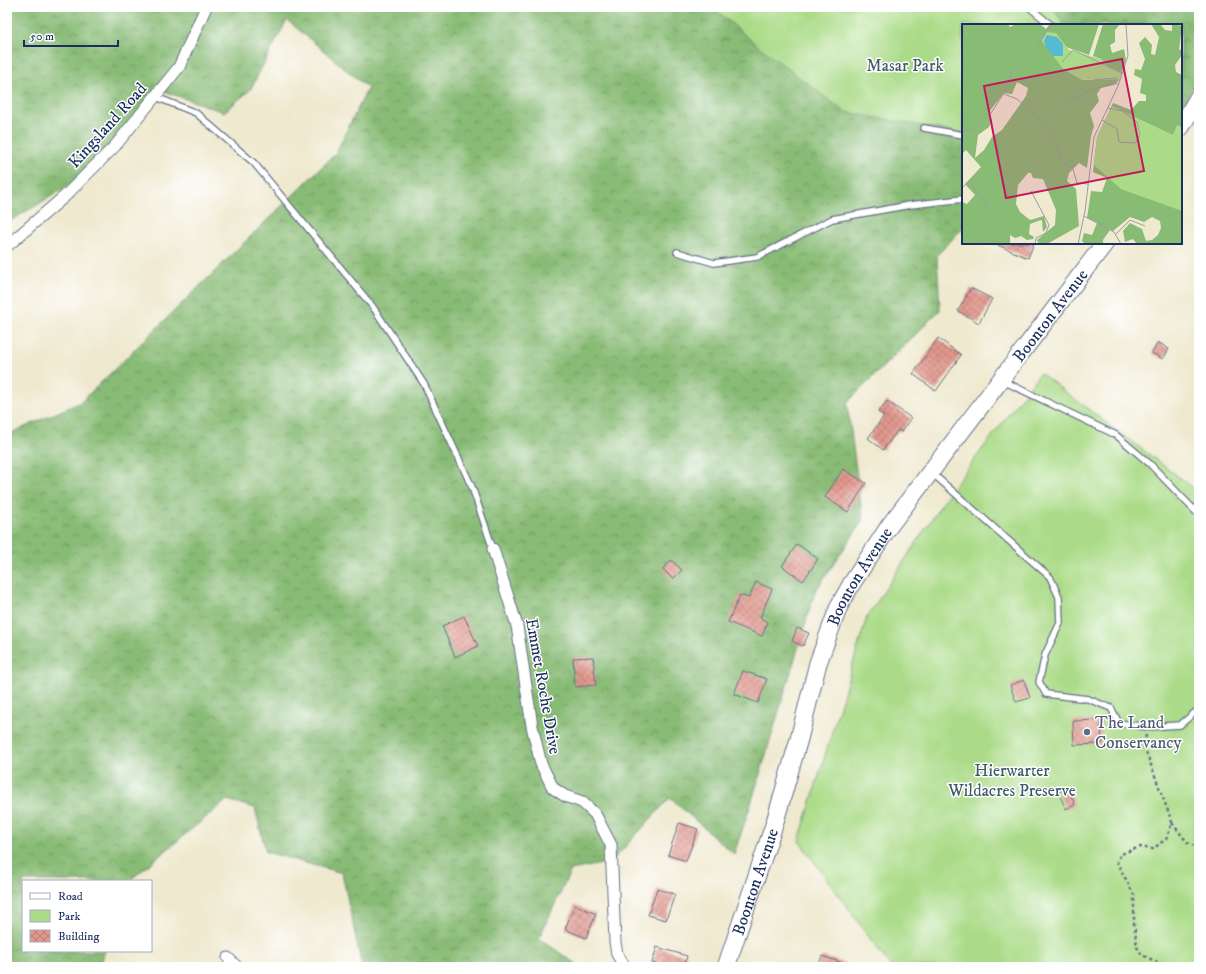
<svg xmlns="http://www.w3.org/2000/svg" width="1206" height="974" font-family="'IM FELL DW Pica',serif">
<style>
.forest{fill:url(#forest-crowns);stroke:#527569}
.park{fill:#abdb88;stroke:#638573}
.building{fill:url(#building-cross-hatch)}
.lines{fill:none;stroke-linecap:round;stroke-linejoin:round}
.service-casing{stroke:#657086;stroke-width:8}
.minor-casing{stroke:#657086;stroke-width:13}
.primary-casing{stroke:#657086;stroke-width:19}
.path{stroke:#657086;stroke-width:2.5;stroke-dasharray:3 3;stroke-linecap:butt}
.service{stroke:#fff;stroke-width:5.5}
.minor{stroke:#fff;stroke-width:11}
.primary{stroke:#fff;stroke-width:17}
.service-dot{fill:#5c6f8a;stroke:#fff;stroke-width:1.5}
.labels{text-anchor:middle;stroke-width:3;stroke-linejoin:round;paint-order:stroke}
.park-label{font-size:17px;fill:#3f5a68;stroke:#fff}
.street-label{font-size:17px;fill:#1b2f5e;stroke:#fff}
.service-label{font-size:17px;fill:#4e5e75;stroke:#fff;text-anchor:start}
.inset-road{fill:none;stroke:#9a9fa2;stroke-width:1}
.view{fill:#c2185b;fill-opacity:0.15;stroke:#c2185b;stroke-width:2}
.inset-edge{fill:none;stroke:#1b2f5e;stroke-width:2}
</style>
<defs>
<pattern id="forest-crowns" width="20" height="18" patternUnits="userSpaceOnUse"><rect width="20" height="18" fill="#88bb74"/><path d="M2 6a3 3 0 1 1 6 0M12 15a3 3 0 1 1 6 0" fill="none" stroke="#6e9862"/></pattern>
<pattern id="building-cross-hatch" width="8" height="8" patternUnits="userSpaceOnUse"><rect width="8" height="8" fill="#e2978d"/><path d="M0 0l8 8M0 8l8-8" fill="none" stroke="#b67c76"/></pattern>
</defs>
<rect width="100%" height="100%" fill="#fff"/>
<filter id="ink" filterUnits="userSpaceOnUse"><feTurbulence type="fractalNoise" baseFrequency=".025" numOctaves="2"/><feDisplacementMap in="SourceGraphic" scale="8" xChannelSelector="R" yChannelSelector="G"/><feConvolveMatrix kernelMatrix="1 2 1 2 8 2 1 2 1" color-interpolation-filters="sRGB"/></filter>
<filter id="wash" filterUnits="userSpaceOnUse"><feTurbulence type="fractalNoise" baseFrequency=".012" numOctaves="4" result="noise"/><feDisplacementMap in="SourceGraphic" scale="16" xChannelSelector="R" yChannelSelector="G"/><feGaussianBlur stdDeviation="0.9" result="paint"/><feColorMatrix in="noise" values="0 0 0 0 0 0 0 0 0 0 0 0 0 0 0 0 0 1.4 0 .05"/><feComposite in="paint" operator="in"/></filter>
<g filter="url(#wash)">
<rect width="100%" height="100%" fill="#efe9cf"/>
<path class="forest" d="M7,7h705l46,39 205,87v95l-26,27 3,55 -93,93 16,117 -48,72 -65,215 -16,47 -64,-56 -59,64 -40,8 -32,68 41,29h-218l-20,-94 -76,-21 -11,-44 -28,-8 -98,81h-106v70h82l-5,16h-93v-532l74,-33 254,-248 33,-66 -81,-68 -37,70 -26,22 -61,-21 -78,85 -78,47z
M1052,7h147v70l-18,31v-83h-117z"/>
<path class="park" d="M712,7h340l12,18h-101v108l-118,-21 -87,-66z
M1040,373l159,119v475h-308l-92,-126 68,-224 82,-124z"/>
<g id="blocks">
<path class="building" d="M993,243h41l-6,15z
M971,288l21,11 -13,24 -21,-12z
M938,338l23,17 -25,36 -23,-17z
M1158,342l11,7 -6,10 -11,-6z
M887,401l24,17 -10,14 -3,-2 -15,20 -15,-12 16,-22 -6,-4z
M843,469l23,14 -18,29 -23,-15z
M797,544l21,15 -15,22 -21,-15z
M671,560l11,10 -9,9 -10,-10z
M756,582l16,7 -12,29 8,4 -6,14 -34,-14 12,-27 9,3z
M464,616l14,30 -23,11 -13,-31z
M797,628l12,5 -6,13 -11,-5z
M593,657l3,28 -21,2 -2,-29z
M743,671l24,8 -9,24 -24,-9z
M1024,680l6,18 -14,4 -6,-17z
M1101,720l1,24 -28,1 -1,-24z
M1068,788l7,17 -9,4 -8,-17z
M679,823l19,6 -12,32 -18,-6z
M657,889l18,5 -9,26 -18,-5z
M575,905l21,9 -10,24 -21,-9z
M657,947l30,9 -3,11h-17l-15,-4z
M822,956l27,9 -1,2h-30z"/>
</g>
</g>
<g filter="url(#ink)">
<use href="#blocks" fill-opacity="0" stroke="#657086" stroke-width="1"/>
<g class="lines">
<g class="service-casing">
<path id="service" d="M1029,7l22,18
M156,97l40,16 58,50 119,144 51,77 48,103 21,62
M924,128l39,7
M677,252l37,11 43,-6 75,-38 78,-14 53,-6
M1003,381l113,54 34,29 49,51
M932,473l118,104 9,20 1,26 -15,32 -6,27 7,12 42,5 23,9 8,15 28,4 33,-2 19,-16"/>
</g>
<g class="minor-casing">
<path id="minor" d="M7,246l58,-50 50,-50 64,-79 27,-60
M493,549l24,77 15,100 9,38 12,24 12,8 17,6 13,12 16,31 4,97 2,12 8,13
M228,958l9,9"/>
</g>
<g class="primary-casing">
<g id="primary">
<path d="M1181,127l18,-31"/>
<path id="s1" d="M726,967l48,-142 25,-86 19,-76 21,-57 13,-23 38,-58 215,-282"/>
</g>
</g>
<path class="path" d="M1146,735l-2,11 28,76 -5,16 -14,11 -13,-2 -19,7 -4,8 17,33v29l3,23 5,8 26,12
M1172,823l15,19 12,6"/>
<use href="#service" class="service"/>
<use href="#minor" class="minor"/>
<use href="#primary" class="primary"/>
</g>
</g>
<circle class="service-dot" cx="1087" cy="732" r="4"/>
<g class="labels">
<g class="park-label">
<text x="905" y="71">Masar Park</text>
<text x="1012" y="776">Hierwarter<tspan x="1012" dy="20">Wildacres Preserve</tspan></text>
</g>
<g class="street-label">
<text transform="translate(107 125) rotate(-48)" y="6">Kingsland Road</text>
<text dy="6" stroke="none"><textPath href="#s1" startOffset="738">Boonton Avenue</textPath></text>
<text dy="6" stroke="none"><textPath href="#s1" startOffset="414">Boonton Avenue</textPath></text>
<text transform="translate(544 686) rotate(80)" y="6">Emmet Roche Drive</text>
<text dy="6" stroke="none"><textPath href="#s1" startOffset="90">Boonton Avenue</textPath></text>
</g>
<g class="service-label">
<text x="1095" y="728">The Land<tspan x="1095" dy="20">Conservancy</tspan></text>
</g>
</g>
<g transform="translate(962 24)">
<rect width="220" height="220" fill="#efe9cf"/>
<path d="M0,0h46l2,3 6,-3h24l6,5 4,-5h49l-10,31 -23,-8 -12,10 18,17 11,6 36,-1 -18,-20 -8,-3 10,-32h17l-5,6v12l-5,3 2,8 12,-4 2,11 -7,20 -5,5 -13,3 -4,6 2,7 -9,12 4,13 -3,10 -4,32 -8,-5 -10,10 -2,8 9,8 3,37 -32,18h-8l-2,-4 18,-15 1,-15 -13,-31 -10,-1 -2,-5h-3l-10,12 -2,19 4,8 10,8 14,-4 3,11 -4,5 -1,-12 -4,1 -8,3 -1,10 5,3 -1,2 -6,1 -6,-4 -6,2 -5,-3v9h-48v-42l5,2 8,-9 -10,-11 16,-17 -15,-17 -4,4zM55,58l11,6 -2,8 -24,34 -10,7 -8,13 -9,8 3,-23 11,-8 3,-7 -4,-7 16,-20 8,1zM189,0h9l5,6 7,1v-7l10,2 -3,24 3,-1v6l-7,10 1,7 6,3v169h-45l-4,-5 -8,3 -2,-11 7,-8 12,6 4,12 6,-1 6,-5 3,-7 -1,-7 -8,-4 -8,5 -14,-5 -17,14 -3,-1 -7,10v4h-18l-3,-3 2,-8 8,2 5,-12 -10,-5 4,-27 11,1 5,-14 -14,-6 4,-35 16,-34 18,7 8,-9h7v-6l-6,-2 2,-14 -8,-4 1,-6 6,1 4,-11 -6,-16 6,-6 7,8 -1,9 4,1 4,-18z" fill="#88bb74" fill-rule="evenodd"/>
<path d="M84,8l10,1 13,17 32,9 6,7 15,6 -3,7 -36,1 -19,-10 -23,-30zM150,82l61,29 4,-10 5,2v84l-61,-22 -27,-24 3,-28z" fill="#abdb88"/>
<path d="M85,11l10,2 6,7v12h-10l-7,-9 -2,-6z" fill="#54bbd1"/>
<path class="inset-road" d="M100,38l11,-12 49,23M131,56l24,-2M42,70l13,5 24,22 16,25 6,16 10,7 4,14 11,1M105,76l9,-1 8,-6 28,-10 6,1M140,96l15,9 2,13 16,1 5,-8 -3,-13 -15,-11 -14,-3M0,108l12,-4 17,-15 13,-20 8,-22 25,-23 14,-24M0,164l6,-6 2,1 18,24M69,167l18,34 -3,8 -10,5 -1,6M122,192l30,16 7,12M154,210l14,-14 15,6M116,220l7,-33 9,-74 24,-51 10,-30 -2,-32"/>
<path class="view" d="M160,35l22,112 -138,27 -22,-112z"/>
<rect width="220" height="220" class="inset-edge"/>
</g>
<rect width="1206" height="974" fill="none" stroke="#fff" stroke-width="24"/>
<rect x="22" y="880" width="130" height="72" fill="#ffffff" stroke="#a4acbf"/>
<rect x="30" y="893" width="20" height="6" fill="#ffffff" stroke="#a4acbf"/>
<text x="58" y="900" font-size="12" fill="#1b2f5e">Road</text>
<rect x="30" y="910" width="20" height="12" fill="#abdb88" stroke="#a4acbf"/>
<text x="58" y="920" font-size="12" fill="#1b2f5e">Park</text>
<rect x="30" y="930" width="20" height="12" fill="url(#building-cross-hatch)" stroke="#a4acbf"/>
<text x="58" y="940" font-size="12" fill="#1b2f5e">Building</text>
<path d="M24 40v6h94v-6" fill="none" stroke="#1b2f5e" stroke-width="2"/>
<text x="30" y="40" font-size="12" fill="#1b2f5e" stroke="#ffffff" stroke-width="3" paint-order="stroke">50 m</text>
</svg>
